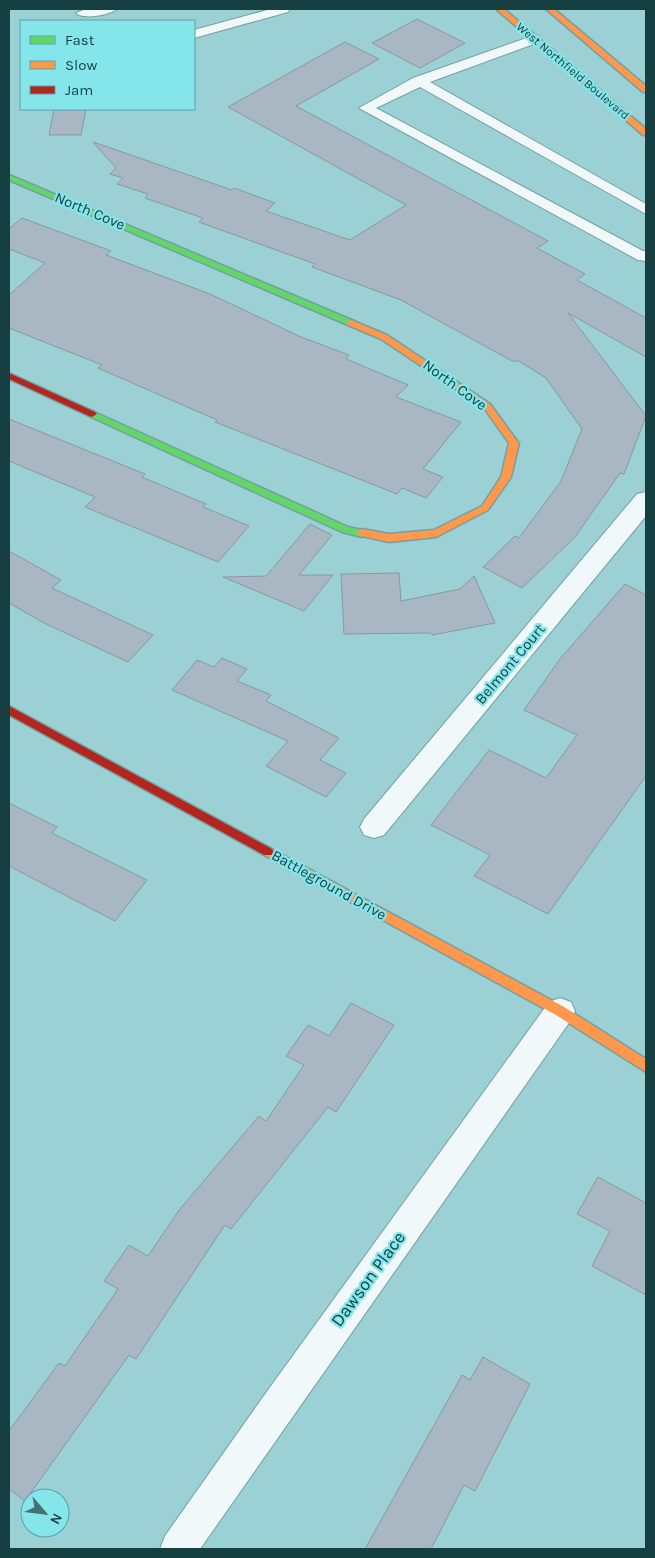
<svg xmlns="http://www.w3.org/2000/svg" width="655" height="1558" font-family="Karla,sans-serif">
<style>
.building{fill:#a8b7c2;stroke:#8898a4}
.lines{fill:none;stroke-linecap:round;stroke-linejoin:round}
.lane-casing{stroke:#74a0a3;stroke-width:2}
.street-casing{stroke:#74a0a3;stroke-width:2}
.fast-casing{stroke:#74a0a3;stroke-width:3}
.slow-casing{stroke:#74a0a3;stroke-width:3}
.jam-casing{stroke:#74a0a3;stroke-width:3}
.lane{fill:#f0f8f9;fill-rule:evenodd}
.street{fill:#f0f8f9;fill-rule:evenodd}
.fast{fill:#63d668;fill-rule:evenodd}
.slow{fill:#ff974d;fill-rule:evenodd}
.jam{fill:#b3261e;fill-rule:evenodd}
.labels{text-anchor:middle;stroke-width:4.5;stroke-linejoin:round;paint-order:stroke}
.far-street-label{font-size:12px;fill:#153f41;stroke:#84e5eb}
.street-label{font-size:15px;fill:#153f41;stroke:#84e5eb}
.near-street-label{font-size:18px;fill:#153f41;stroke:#84e5eb}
</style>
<rect width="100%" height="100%" fill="#9bd0d4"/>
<path class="building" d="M417,19l48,24 -45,25 -48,-25z
M345,42l34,17 -83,47 252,135 -11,7 48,26 -8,6 69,38v39l-78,-44 78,103 -22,58 -4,-1 -45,64 -53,51 -39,-21 32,-31 4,2 42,-57 21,-52 -36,-51 -29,-18 -3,2 -113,-62 -89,-33 3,-3 -116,-42 4,-4 -58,-20 3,-4 -31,-10 6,-6 -13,-4 6,-6 -23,-26 139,48 2,-2 41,15 -9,8 84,29 56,-35 -178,-98z
M54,109h32l-5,26h-32z
M22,218l89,33 -5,4 104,39 91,43 48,18 -3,4 62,26 -12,12 65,25 -38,47 20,8 -17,21 -24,-10 -5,6 -182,-72 2,-2 -119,-52 4,-3 -93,-37v-33l36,-32 -36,-14v-20z
M9,419l136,55 -3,3 64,27 -3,3 46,19 -31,36 -133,-55 10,-10 -86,-36z
M310,524l22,11 -33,40h34l-29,36 -81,-34 43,-1z
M9,551l52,29 -9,8 101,47 -25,27 -84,-39 -35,-20z
M399,573l2,28 59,-12 14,-13 21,47 -63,12 -1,-2 -87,1 -3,-60z
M625,584l21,11v181l-98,138 -74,-38 16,-21 -59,-30 58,-75 57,28 31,-43 -53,-25 36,-51z
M222,658l25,11 -10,12 34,14 -5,6 73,37 -19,22 26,13 -20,24 -60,-31 22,-25 -116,-51 25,-30 17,7z
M9,803l48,24 -5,6 95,47 -32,41 -106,-55z
M351,1003l43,22 -58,87 -8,-5 -97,122 -6,-4 -89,134 -7,-4 -104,146 -16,-12v-58l50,-68 6,3 53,-77 -14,-8 25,-36 19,11 32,-47 79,-93 7,5 38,-56 -18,-9 22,-31 21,11z
M598,1177l48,26v92l-54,-29 18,-35 -33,-17z
M483,1357l47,27 -55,107 -11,-6 -33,64h-66l97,-174 8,5z"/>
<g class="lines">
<g class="lane-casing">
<path id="lane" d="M86,9h31c-7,6 -34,11 -41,4z
M271,9h19l-2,3 -94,26v-8z
M535,35l4,1 2,3 -2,3 -109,40 216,122v10l-226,-127 -44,21 267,143h3v10l-8,-1 -279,-152 54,-30z"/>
</g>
<g class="street-casing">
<path id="street" d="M646,492v24l-262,319 -10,3 -10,-3 -4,-8 4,-8 273,-325z
M560,998l11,4 4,9 -4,9 -371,529h-40l5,-13 98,-139 286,-395z"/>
</g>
<g class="fast-casing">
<path id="fast" d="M9,175l345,146 1,2 -4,3 -3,-1 -339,-145z
M92,411l256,116 18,4 1,2 -5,4 -20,-5 -253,-116 -2,-2z"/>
</g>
<g class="slow-casing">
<path id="slow" d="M496,9h8l142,120v6h-3z
M546,9h8l92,77v6h-3z
M351,320l36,15 103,69 27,37 2,2 -8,34 -23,33 -52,27 -47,5 -31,-7 -1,-2 1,-2 4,-2 27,5 45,-4 48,-24 19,-29 8,-34 -25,-35 -103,-69 -33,-14 -1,-2z
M268,847l296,160 82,52v13l-90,-57 -292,-160 -2,-3 2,-3z"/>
</g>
<g class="jam-casing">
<path id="jam" d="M9,373l86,39 2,2 -5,3 -3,-1 -80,-37z
M9,706l263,143 2,3 -2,3h-8l-255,-140z"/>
</g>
<use href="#lane" class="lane"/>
<use href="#street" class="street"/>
<use href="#fast" class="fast"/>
<use href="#slow" class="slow"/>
<use href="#jam" class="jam"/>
</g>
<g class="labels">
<g class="far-street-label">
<text transform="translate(573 71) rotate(40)" y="4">West Northfield Boulevard</text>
</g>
<g class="street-label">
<text transform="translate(90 211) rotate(23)" y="5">North Cove</text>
<text transform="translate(455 385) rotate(36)" y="5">North Cove</text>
<text transform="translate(510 664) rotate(-50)" y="5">Belmont Court</text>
<text transform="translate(329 885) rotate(29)" y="5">Battleground Drive</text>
</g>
<g class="near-street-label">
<text transform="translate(368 1279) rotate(-54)" y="6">Dawson Place</text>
</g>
</g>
<rect width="655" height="1558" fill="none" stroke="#153f41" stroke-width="20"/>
<rect x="20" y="20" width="175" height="90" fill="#84e5eb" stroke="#58a3a7"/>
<rect x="30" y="36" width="25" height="8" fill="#63d668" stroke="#58a3a7"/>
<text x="65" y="45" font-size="15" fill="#153f41">Fast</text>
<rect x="30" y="61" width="25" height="8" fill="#ff974d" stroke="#58a3a7"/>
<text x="65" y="70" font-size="15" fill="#153f41">Slow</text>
<rect x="30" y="86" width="25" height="8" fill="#b3261e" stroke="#58a3a7"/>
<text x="65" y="95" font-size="15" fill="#153f41">Jam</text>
<g transform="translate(45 1513) rotate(118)"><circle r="24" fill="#84e5eb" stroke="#58a3a7"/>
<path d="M0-4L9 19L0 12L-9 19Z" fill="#447274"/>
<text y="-8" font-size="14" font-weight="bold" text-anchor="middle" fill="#153f41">N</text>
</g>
</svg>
